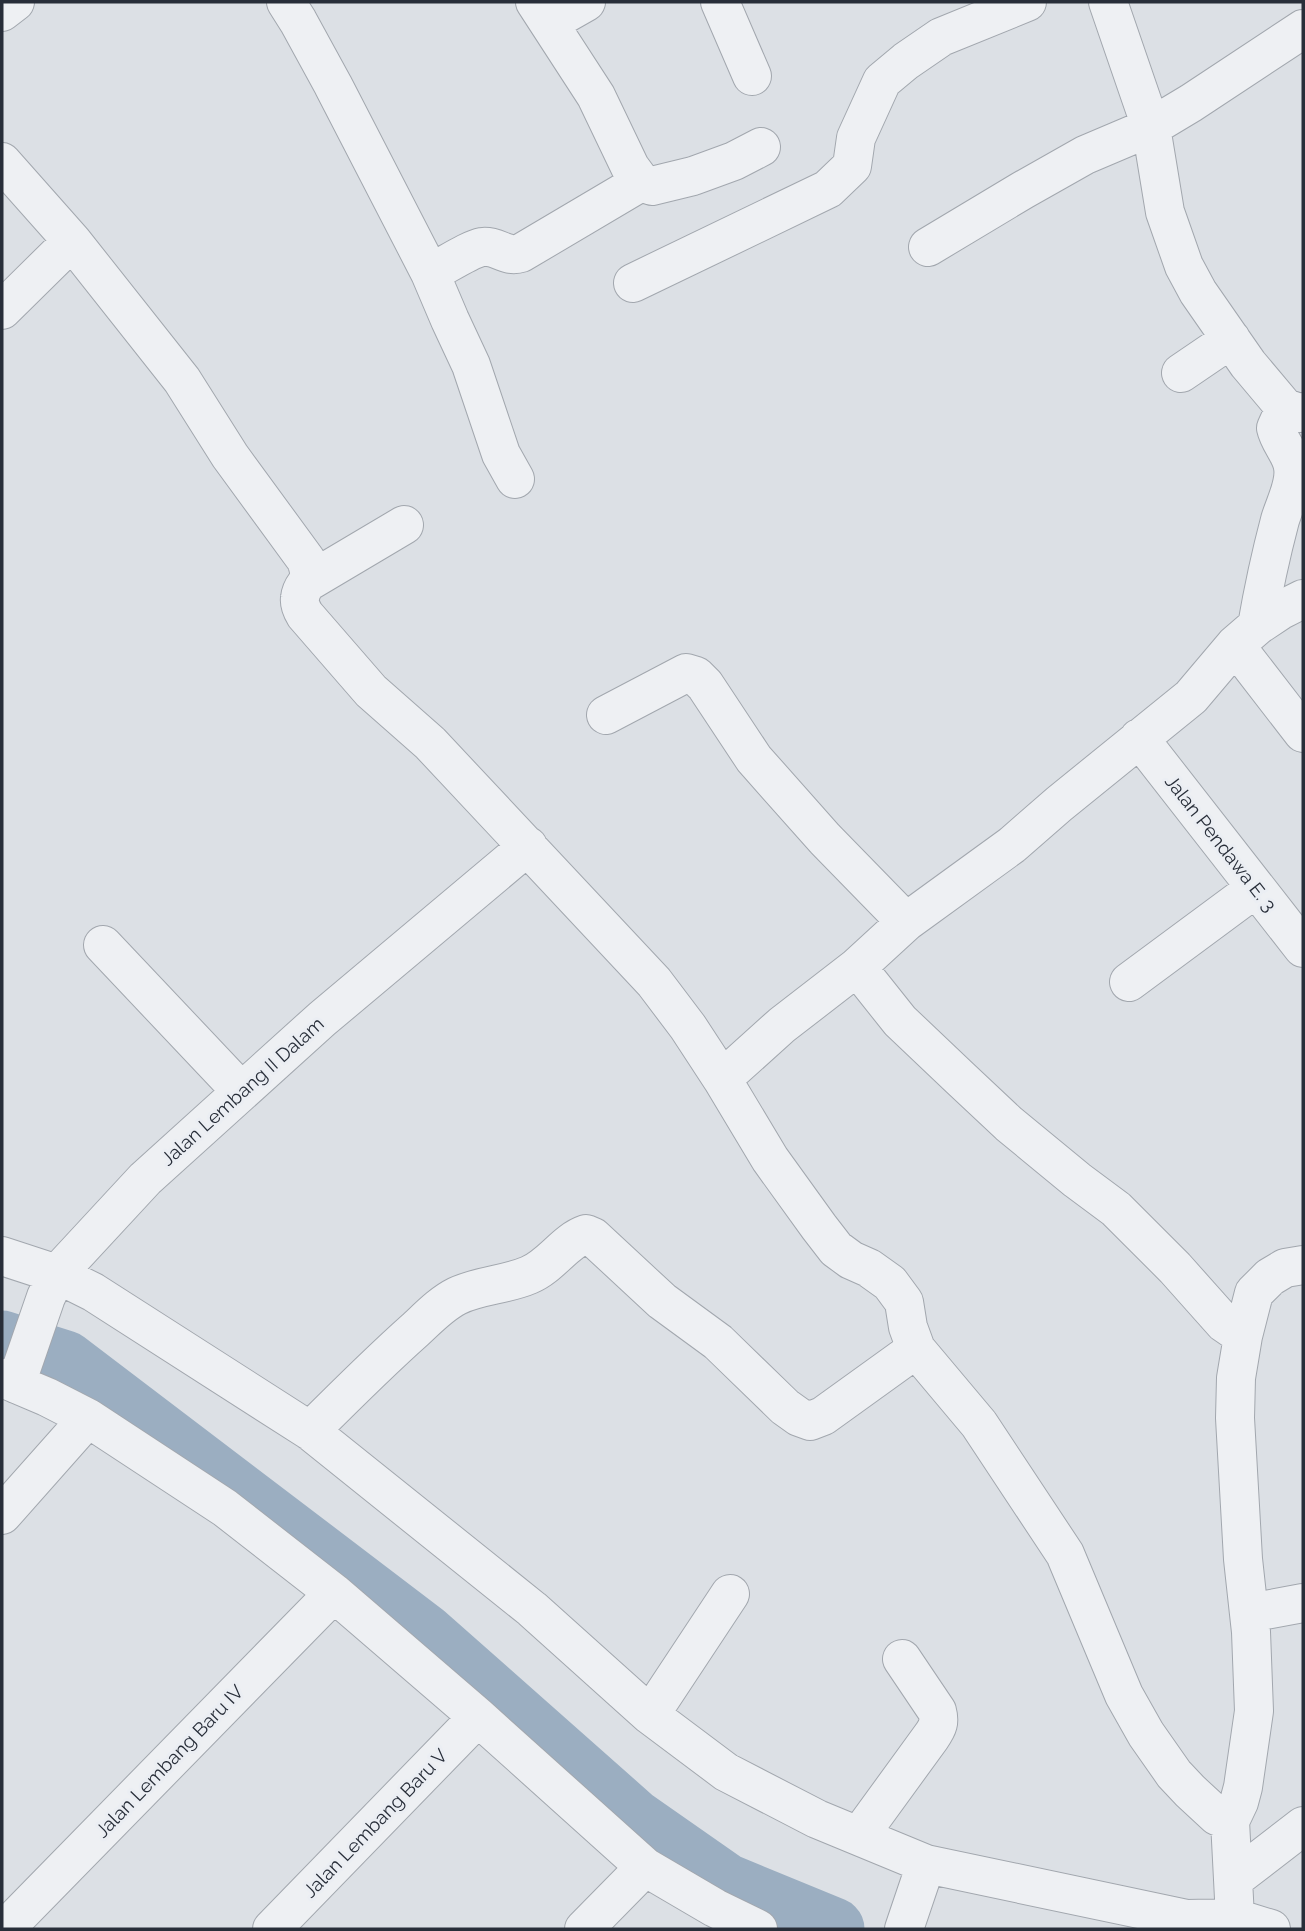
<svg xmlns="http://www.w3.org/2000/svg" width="1305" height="1931" font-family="Raleway,sans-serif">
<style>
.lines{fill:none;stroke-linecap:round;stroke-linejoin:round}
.river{stroke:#9baec1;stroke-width:63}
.minor-casing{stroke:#a2a7ae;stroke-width:40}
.minor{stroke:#eef0f3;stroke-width:38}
.labels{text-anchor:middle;stroke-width:6;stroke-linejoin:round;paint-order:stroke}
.street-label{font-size:19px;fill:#282e39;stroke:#ebeef3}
</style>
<rect width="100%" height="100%" fill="#dce0e5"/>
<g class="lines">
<path class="river" d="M2,1342l63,20 359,273 209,185 93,65 107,44"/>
<g class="minor-casing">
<path id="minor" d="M286,2l12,19 35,64 97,188c13,-6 40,-24 52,-26 16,-2 23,11 39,6l120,-71
M535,2l61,94 34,71 11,15 11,4 41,-10 41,-15 27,-14
M720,2l32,74
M1108,2l43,125 14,85 19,54 14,26 50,72 37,44 15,5 3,-1
M2,12l13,-10
M549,23l37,-21
M2,162l70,79 110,139 48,76 76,104c9,27 -4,20 -6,38 -1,6 2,12 5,17l66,76 59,52 224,239 34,45 34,52 48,80 49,68 17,22 15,11 18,8 21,15 14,19 4,25 8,22 63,75 86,130 59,141 22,39 28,40 16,17 27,25 13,5
M928,247l95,-57 62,-35 66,-28 40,-24 112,-74
M430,273l20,47 21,45 30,89 14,25
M633,283l195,-94 24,-23 4,-28 26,-57 24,-20 35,-24 86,-35
M2,310l70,-69
M1181,373l50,-34
M308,582l96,-57
M1257,626c6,-35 14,-72 23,-106 5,-17 16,-36 13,-53 -2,-14 -14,-25 -17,-39l9,-20
M1235,645l68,88
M606,715l80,-42 10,3 9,9 49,74 71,80 81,83
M1139,738l164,210
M103,945l138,146
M857,967l43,54 60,57 49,46 68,56 39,29 59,59 49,55 19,13
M1129,982l127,-94
M722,1079l60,-54 75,-58 49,-45 106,-77 47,-41 132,-107 44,-52 22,-19 24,-16 22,-11
M2,1256l55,18 36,18 217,139 222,178 118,106 76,57 91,47 109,45 261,55 48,-1 36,11
M2,1378l45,19 41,21 137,90 109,85 144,124 167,150 70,41 43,21
M16,1384l30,-87 11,-23 88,-95 177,-160 206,-173
M310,1431c35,-35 69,-69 105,-101 13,-12 26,-26 42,-34 23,-11 49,-11 72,-21 22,-9 36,-34 57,-41l7,3 69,64 56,41 67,65 14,10 11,4 13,-5 93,-67
M2,1515l86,-97
M1249,1613l54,-10
M650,1715l80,-121
M859,1836l72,-99c7,-10 9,-15 6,-26l-35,-52
M1233,1880l70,-54
M1235,1918l-5,-97 9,-19 4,-15 11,-76 -3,-79 -8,-73 -8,-141 1,-40 7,-42 11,-43 16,-16 15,-9 18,-3
M5,1929l329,-336
M272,1929l206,-212
M584,1929l61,-62
M904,1929l22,-65"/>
</g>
<use href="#minor" class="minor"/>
</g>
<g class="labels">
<g class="street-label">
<text transform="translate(1221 843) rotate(52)" y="7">Jalan Pendawa E. 3</text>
<text transform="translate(242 1091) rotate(-42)" y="7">Jalan Lembang II Dalam</text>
<text transform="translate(169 1761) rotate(-46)" y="7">Jalan Lembang Baru IV</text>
<text transform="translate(375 1823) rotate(-46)" y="7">Jalan Lembang Baru V</text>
</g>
</g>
<rect width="1305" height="1931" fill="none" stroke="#282e39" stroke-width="7"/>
</svg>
